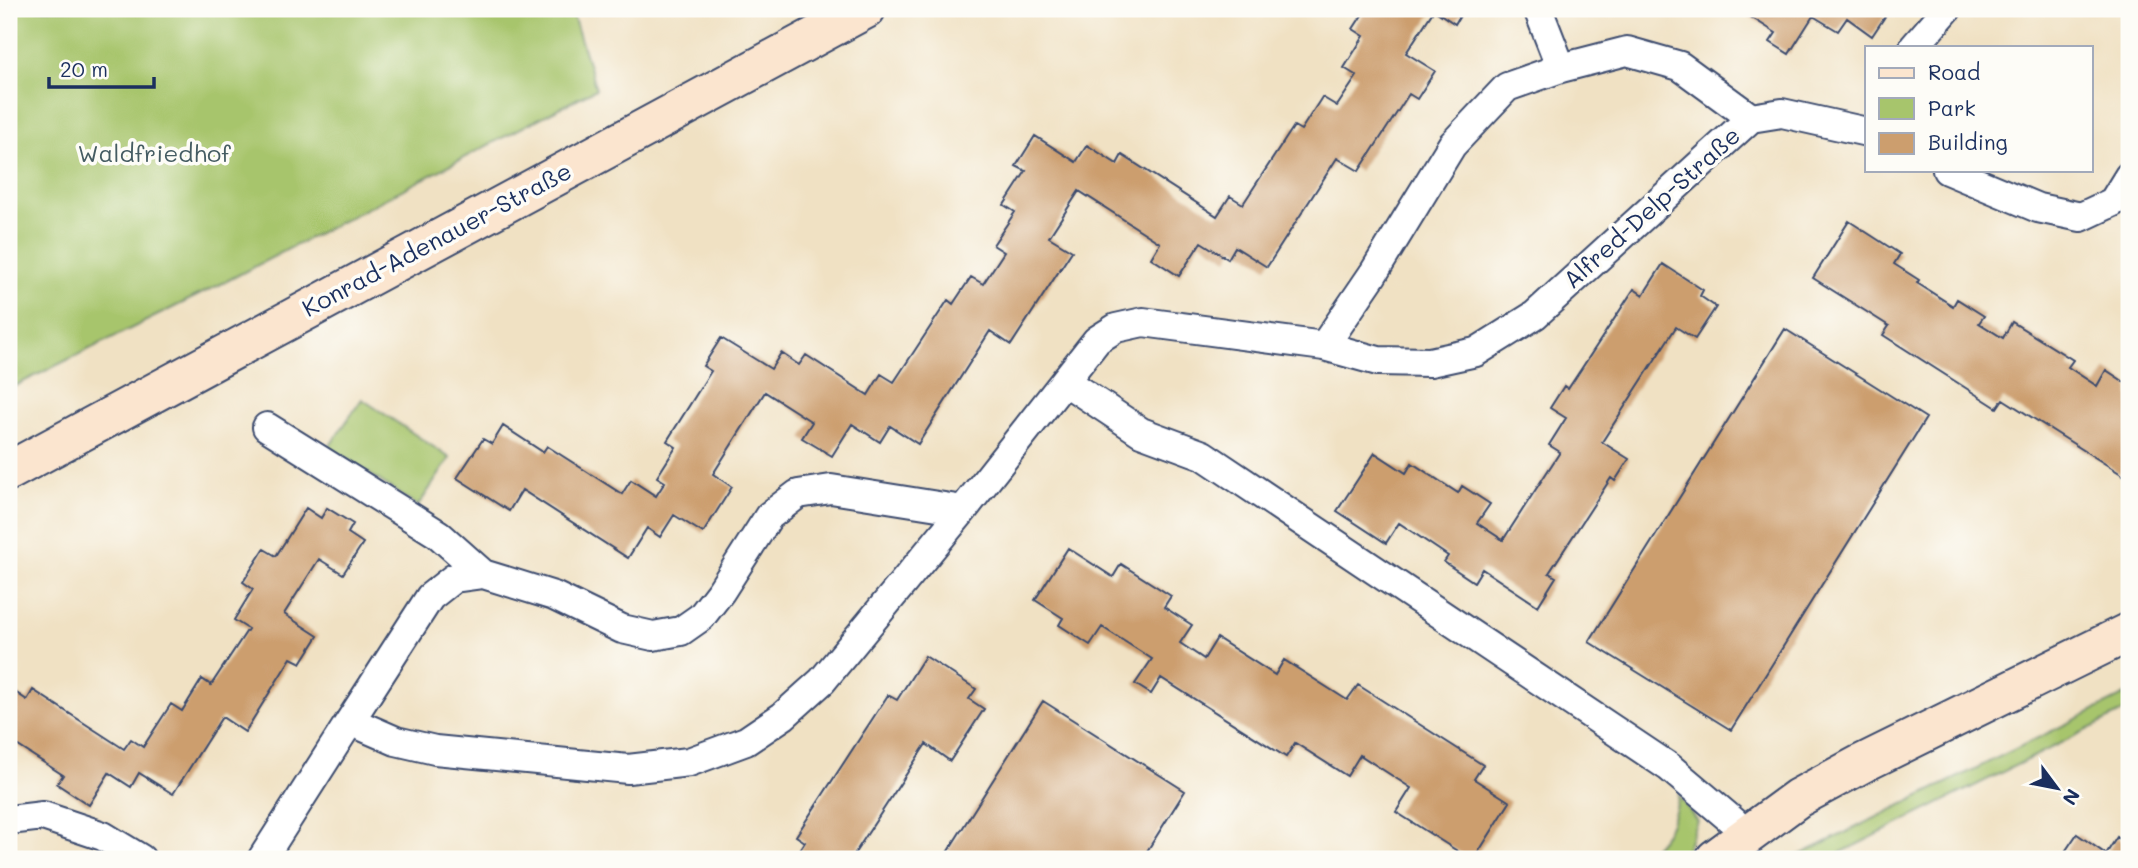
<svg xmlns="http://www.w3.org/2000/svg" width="2138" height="868" font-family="Mali,sans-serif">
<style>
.green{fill:#a7c56c;stroke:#617a65;stroke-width:2}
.building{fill:#cc9e6e}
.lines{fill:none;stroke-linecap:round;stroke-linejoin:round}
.street-casing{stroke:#3b4a6d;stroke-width:32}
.secondary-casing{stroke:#3b4a6d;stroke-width:42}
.street{stroke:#fff;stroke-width:28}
.secondary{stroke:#fbe5cf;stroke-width:38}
.labels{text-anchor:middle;stroke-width:7;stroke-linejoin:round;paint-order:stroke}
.park-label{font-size:24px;fill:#455c62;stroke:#fdfcf7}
.street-label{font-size:24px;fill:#1b2f5e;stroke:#fdfcf7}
</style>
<rect width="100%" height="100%" fill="#fdfcf7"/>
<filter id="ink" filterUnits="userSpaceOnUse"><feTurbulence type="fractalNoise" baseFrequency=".0143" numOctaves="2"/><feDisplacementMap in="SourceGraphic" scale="14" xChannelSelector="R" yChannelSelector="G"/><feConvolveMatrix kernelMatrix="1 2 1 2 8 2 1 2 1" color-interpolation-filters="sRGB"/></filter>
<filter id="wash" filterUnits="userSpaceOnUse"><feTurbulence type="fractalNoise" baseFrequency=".00686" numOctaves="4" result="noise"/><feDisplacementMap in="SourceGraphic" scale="28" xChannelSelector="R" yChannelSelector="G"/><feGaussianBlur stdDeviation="1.57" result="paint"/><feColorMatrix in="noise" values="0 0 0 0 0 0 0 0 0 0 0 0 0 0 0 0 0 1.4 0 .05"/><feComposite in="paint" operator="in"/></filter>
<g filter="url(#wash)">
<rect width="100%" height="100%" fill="#f0e1c3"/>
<path class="green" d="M9,9h562l25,80 -373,194 -214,106z
M362,399l88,59 -32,48 -89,-59z
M2129,693v16l-301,150h-36z
M1679,796l18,25 -11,29 -10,9h-34c24,-23 30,-31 37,-63z"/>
<g id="blocks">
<path class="building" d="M1366,9h98l-9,15 -21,-14 -28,43 29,18 -18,28 -8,-5 -50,77 -22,-13 -70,109 -32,-20 -7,12 -27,-17 -22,34 -28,-18 9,-15 -81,-52 -30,46 23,14 -61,94 -21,-14 -72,113 -28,-18 -10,16 -28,-18 -20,32 -30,-18 10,-16 -47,-30 -52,82 19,13 -29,46 -29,-18 -14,22 -13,-9 -19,30 -106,-68 -13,21 -52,-33 26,-39 9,5 11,-18 40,26 4,-6 75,48 9,-14 25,16 9,-14 -8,-5 19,-30 -9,-6 44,-70 -8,-5 18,-28 50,31 10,-16 18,12 7,-10 62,40 13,-21 13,8 54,-82 5,4 18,-27 12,7 21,-32 -11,-7 22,-33 -11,-7 22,-34 -10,-5 19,-30 41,26 11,-17 30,19 5,-9 95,61 13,-20 13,8 51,-78 7,4 21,-33 15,9 20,-30 -13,-8 20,-32 -11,-7z
M1738,9h152l-18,27 -25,-18 -9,13 -25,-15 -24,38 -19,-12 6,-9z
M1849,221l51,33 -6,10 25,16 -2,3 36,23 4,-7 27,17 -5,7 24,15 9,-16 61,38 -5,7 29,19 9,-16 23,15v94l-126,-80 -6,9 -114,-73 6,-9 -76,-48z
M1663,264l40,26 -3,6 16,11 -21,32 -19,-12 -74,115 27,17 -14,22 -4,-3 -62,95 7,4 -18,29 -56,-37 -8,13 -30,-20 4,-6 -49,-33 -13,20 -49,-32 38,-58 31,20 6,-10 46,30 4,-7 28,18 -13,19 26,17 57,-88 -11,-7 17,-27 -16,-10 14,-22 4,3 66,-100 9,6z
M1785,329l141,89 -195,312 -142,-88z
M306,508l15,10 6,-10 26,16 -5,9 15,10 -20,31 -24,-15 -35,55 34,22 -17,27 -10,-5 -46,74 -23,-15 -49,77 -34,-21 -8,14 -22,-14 -20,32 -32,-21 6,-9 -54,-35v-52l18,12 6,-10 91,59 7,-10 12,8 28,-43 11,7 20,-32 9,6 37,-56 -14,-9 19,-31 -10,-7 21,-33 12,7z
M1068,548l45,29 8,-13 50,32 -7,11 28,18 -12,18 24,16 13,-21 58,37 9,-15 63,40 11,-15 125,80 -9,14 36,23 -36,57h-4l-74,-47 15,-24 -51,-33 -13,21 -52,-33 -9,14 -125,-79 -10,16 -16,-10 17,-25 -50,-32 -12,18 -31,-20 4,-7 -28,-18z
M925,656l51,33 -7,10 15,10 -34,52 -24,-17 -75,115h-57l11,-17 -9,-6 92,-141 9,5z
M1043,701l142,90 -43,68h-199z
M2077,834l29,20 11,-17 12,8v14h-69z"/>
</g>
</g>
<g filter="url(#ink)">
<use href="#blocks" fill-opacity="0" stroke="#3b4a6d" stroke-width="2"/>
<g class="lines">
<g class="street-casing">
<path id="street" d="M1538,9l23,59
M1914,47l33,-38
M1751,118l31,-5 85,19
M1947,170l91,38 43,9 32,-15 16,-26
M1324,346l54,15 52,1 46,-10 59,-37 216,-197
M1066,382l75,50 62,23 466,312 65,55 11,15
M267,427l171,107 45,40
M350,721l80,-124 24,-19 29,-4 71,22 68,33 31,7 28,-5 20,-14 20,-26 48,-75 29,-22 33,-5 132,21 134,-170 19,-12 27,-6 181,24 49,-72 79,-129 55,-58 54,-19 66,-17 53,15 71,52
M9,820l34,-4 60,20 38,23
M262,859l88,-138 46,20 39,9 193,19 61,-7 57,-21 37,-25 39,-35 141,-171"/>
</g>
<g class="secondary-casing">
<path id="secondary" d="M9,471l857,-462
M1715,859l83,-61 65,-35 266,-131"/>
</g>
<use href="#street" class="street"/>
<use href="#secondary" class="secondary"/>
</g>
</g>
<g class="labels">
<g class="park-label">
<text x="154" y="162">Waldfriedhof</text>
</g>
<g class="street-label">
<text transform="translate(1652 208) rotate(-42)" y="8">Alfred-Delp-Straße</text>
<text transform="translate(437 240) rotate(-28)" y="8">Konrad-Adenauer-Straße</text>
</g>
</g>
<rect width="2138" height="868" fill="none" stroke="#fdfcf7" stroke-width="35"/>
<rect x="1865" y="46" width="228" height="126" fill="#fdfcf7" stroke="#a3aaba" stroke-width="2"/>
<rect x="1879" y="68" width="35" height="10" fill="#fbe5cf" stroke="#a3aaba" stroke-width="2"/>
<text x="1928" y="80" font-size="21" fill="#1b2f5e">Road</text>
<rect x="1879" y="98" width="35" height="21" fill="#a7c56c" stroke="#a3aaba" stroke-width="2"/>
<text x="1928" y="116" font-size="21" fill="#1b2f5e">Park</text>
<rect x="1879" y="133" width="35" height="21" fill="#cc9e6e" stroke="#a3aaba" stroke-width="2"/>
<text x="1928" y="150" font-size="21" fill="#1b2f5e">Building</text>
<g transform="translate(2057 788) rotate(122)" stroke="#fdfcf7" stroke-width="5" paint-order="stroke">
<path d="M0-5L12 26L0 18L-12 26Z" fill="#1b2f5e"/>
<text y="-10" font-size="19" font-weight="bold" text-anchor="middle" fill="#1b2f5e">N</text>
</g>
<path d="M49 77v10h105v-10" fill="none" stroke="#1b2f5e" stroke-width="3.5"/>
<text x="60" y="77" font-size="21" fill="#1b2f5e" stroke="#fdfcf7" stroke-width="5" paint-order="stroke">20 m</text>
</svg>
